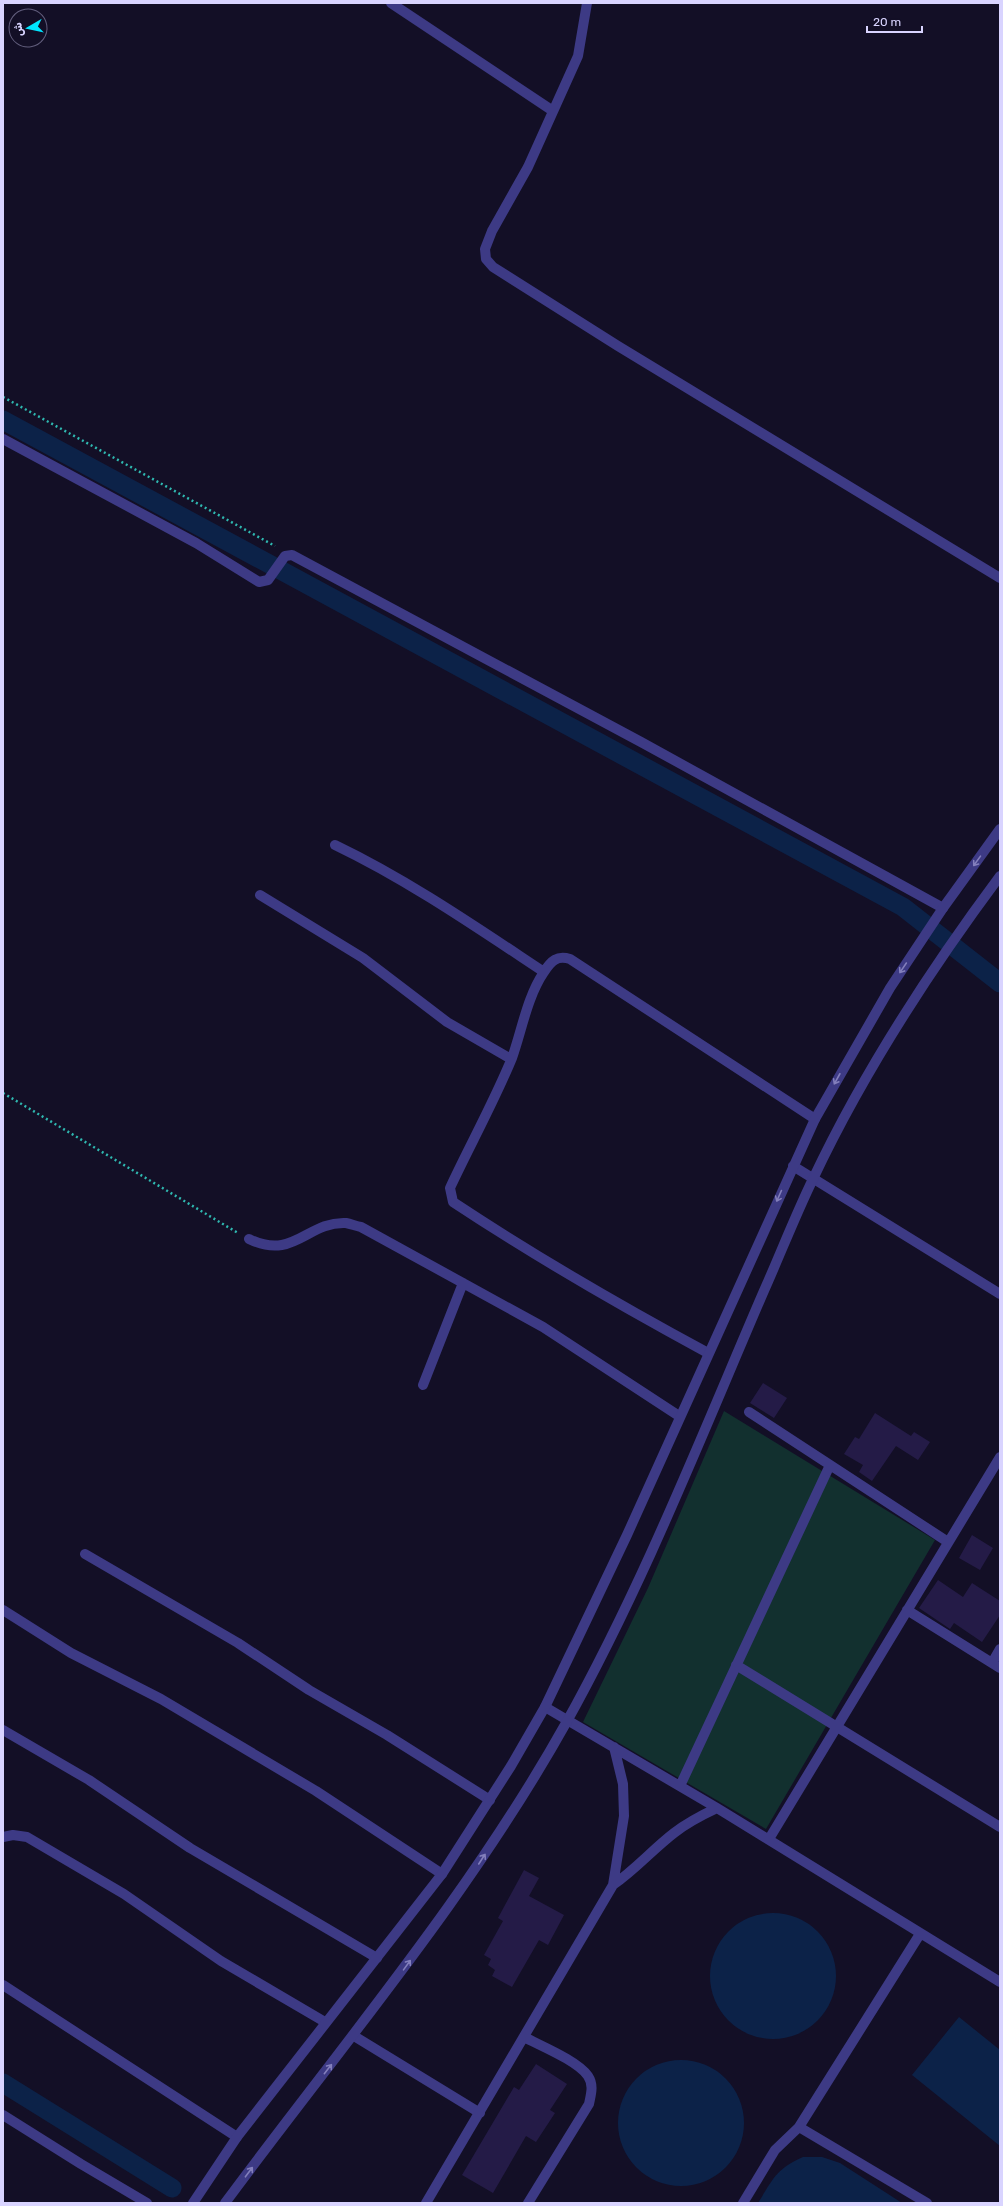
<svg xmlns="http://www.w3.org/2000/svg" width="1003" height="2206" font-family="Rubik,Cairo,sans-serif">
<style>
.green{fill:#12302f}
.water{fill:#0c2248}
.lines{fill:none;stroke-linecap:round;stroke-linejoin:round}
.canal{stroke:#0c2248;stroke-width:19}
.building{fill:#241b47}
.path{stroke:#2fb8b0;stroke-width:2.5;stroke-dasharray:2 3;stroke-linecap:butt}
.service{stroke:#3d3a85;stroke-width:10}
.minor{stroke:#3d3a85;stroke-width:10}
.tertiary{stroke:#3d3a85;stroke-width:10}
.oneway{stroke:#837fbc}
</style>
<rect width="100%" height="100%" fill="#130f26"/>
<path class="green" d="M724,1411l211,129 -169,289 -183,-107 65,-134z"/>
<path class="water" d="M710 1976a63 63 0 1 1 126 0a63 63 0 1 1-126 0Z
M959,2017l41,33v96l-88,-71z
M618 2123a63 63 0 1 1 126 0a63 63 0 1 1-126 0Z
M803,2157h19l18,6 62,40h-144c15,-24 18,-34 45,-46z"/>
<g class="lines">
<path class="canal" d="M3,420l900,487 97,76
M3,2083l169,105"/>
</g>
<path class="building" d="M763,1383l24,15 -13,20 -24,-15z
M875,1413l36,23 3,-4 16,10 -12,18 -22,-14 -24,35 -13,-9 4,-7 -19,-11 11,-17 4,2z
M972,1535l21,13 -13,22 -21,-12z
M938,1580l25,17 9,-14 28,18v14l-18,27 -28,-19 -4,6 -31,-21z
M524,1870l15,8 -10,18 35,19 -16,30 -9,-5 -27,47 -20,-11 3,-6 -7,-5 3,-6 -7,-4 19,-34 -5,-3z
M536,2064l31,20 -17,26 5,3 -19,29 -10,-6 -33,57 -31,-18 52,-88 5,3z"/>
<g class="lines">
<path class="path" d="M3,397l272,149
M3,1093l235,140"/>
<path class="service" d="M793,1166l207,128
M749,1412l199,130
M907,1610l93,58
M992,1663l8,-14
M736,1665l264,162
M545,1707l172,101 283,174
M614,1747l9,37 1,32 -11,69c23,-16 39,-35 61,-52 14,-11 28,-18 43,-25
M680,1786l150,-321
M769,1839l231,-382
M354,2036l126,77
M524,2037c17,9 54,24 64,39 6,9 3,18 1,28l-61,99
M799,2127l128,76
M426,2203l187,-318
M743,2203l32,-53 24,-23 121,-193"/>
<path class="minor" d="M391,3l162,108
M587,3l-9,53 -50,111 -36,64 -7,18 1,10 7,8 125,79 382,232
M3,439l193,104 63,39 9,-2 17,-24 7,-1 349,187 302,166
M335,845c73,35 141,82 209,127
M260,895l103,63 84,64 64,37
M249,1239c45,22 58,-18 97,-16 5,1 10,3 15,4l182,100 136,89
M708,1353c-87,-47 -172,-96 -255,-151l-3,-14c20,-43 44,-86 62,-130 10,-28 15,-61 32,-86 7,-11 13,-17 26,-13l245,160
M423,1385l40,-102
M85,1554l153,89 71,47 78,45 103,65
M3,1610l68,43 90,46 155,92 126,83
M3,1730l86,50 101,68 187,110
M3,1837l10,-2 14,2 97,57 97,67 104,61
M3,1985l234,152
M3,2115l78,49 66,39"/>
<path class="tertiary" d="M193,2203l44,-66 205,-263 69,-108 34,-59 82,-172 188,-416 75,-131 53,-80 57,-79
M225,2203c117,-158 245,-308 341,-480 77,-138 135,-286 197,-430 17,-38 32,-77 50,-114 50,-106 117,-209 187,-303"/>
</g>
<defs><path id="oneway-shaft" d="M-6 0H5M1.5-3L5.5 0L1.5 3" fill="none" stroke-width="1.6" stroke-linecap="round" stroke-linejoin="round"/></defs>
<g class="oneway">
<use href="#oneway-shaft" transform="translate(977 861) rotate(126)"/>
<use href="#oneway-shaft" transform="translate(903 968) rotate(124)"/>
<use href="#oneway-shaft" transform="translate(837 1079) rotate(119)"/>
<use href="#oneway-shaft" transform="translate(779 1196) rotate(114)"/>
<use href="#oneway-shaft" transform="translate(482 1859) rotate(-57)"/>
<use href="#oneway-shaft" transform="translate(407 1965) rotate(-54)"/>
<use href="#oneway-shaft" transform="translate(328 2069) rotate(-52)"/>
<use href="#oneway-shaft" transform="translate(249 2172) rotate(-53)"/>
</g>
<rect width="1003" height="2206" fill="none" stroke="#d9d4ff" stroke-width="8"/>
<g transform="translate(28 28) rotate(261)"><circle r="19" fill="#130f26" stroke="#625e7d"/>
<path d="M0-3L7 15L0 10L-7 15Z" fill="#00e5ff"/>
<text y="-6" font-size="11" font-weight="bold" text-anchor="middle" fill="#d9d4ff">ش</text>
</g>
<path d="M867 26v6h55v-6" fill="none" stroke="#d9d4ff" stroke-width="2"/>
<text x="873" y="26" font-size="12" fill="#d9d4ff" stroke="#130f26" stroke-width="3" paint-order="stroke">20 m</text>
</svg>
